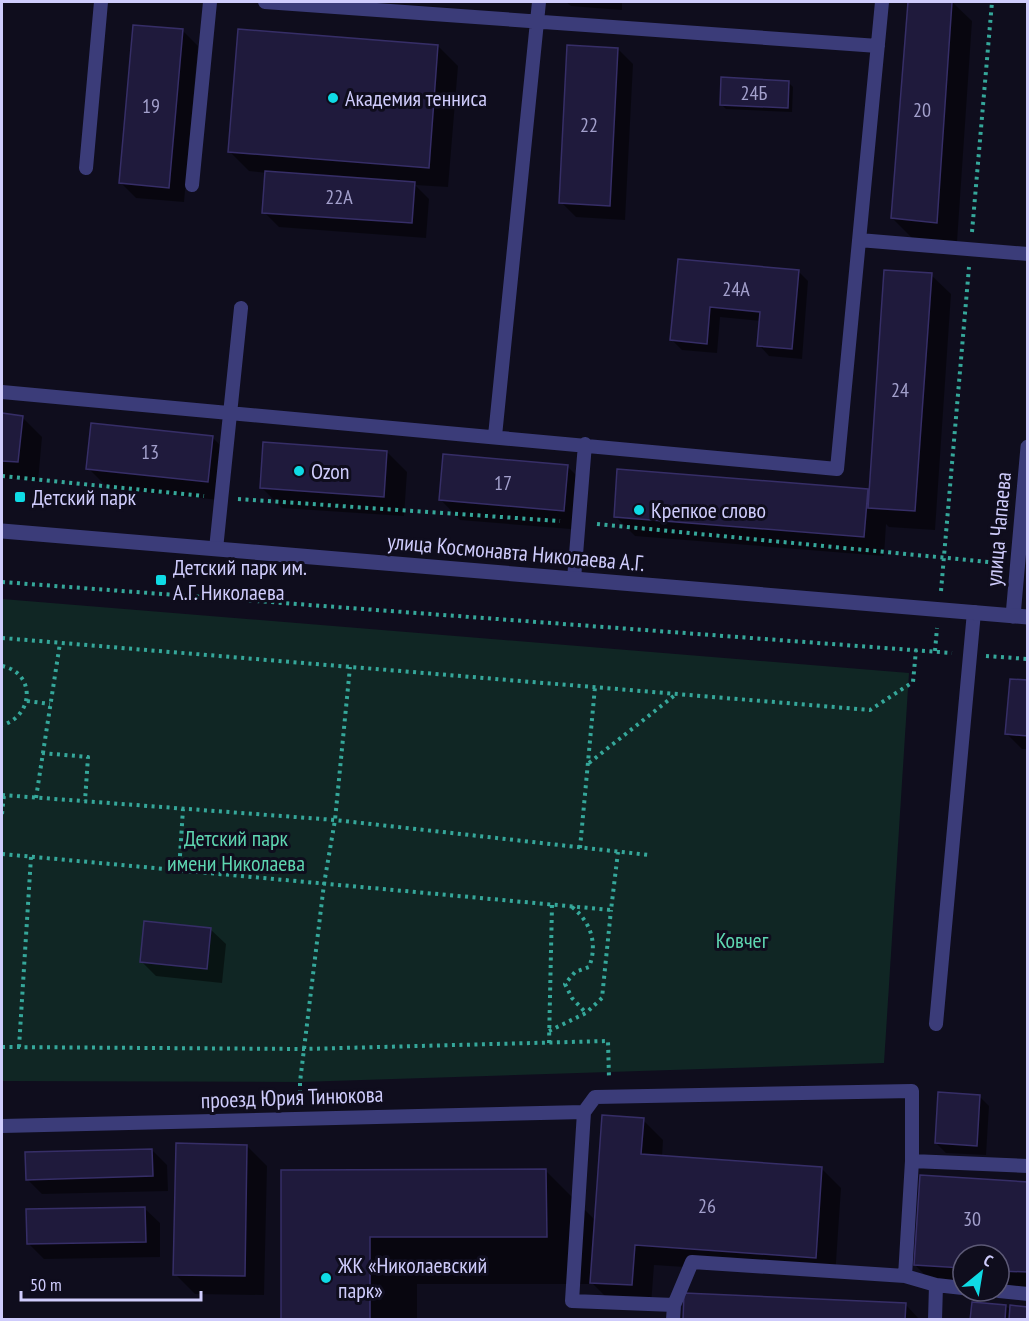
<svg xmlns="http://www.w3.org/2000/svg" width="1029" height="1321" font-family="'PT Sans Narrow',sans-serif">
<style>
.green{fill:#102624}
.shadow{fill:#0007}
.building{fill:#1f1a3c;stroke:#362e67;stroke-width:1.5}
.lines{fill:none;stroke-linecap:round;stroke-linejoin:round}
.path{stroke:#35a79a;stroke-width:4;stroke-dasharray:3 4.5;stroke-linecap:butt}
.service{stroke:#3b3c79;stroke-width:14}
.minor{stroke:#3b3c79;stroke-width:15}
.tertiary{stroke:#3b3c79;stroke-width:15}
.poi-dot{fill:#0fdbe5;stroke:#0f0d1d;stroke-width:2}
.labels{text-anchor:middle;stroke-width:6;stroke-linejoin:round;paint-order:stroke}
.number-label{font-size:20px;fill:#a3a0cc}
.poi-label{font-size:22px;fill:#cfccfc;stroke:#0f0d1d;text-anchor:start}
.street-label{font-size:22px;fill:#cfccfc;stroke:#0f0d1d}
.park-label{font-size:22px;fill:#5ed6b1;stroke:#0f0d1d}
</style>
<rect width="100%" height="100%" fill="#0f0d1d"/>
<path class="green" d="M2,599l907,74 -25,390 -584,19 -298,-1z"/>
<path class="shadow" d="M566,2h56v8l-51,-4z
M909,2h43l20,19 -15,221 -45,-4 -20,-20z
M183,31l15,15 -14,156 -48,-4 -16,-16z
M438,46l20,20 -10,121 -33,-2 14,14 -3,39 -147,-11 -15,-15 3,-39 -18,-2 -19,-19z
M618,49l15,15 -8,156 -49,-3 -15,-15z
M788,82l5,5 -1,25 -66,-3 -5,-5z
M679,260l119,11 10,10 -6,78 -33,-3 -10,-11 2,-24 -41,-4 -3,36 -35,-3 -10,-10z
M931,275l20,19 -16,236 -46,-3 -3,-3 -2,32 -249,-20 -20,-20 4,-46 252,20z
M2,415l20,2 20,20 -4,44 -36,-3z
M212,437l20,20 -4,44 -120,-13 -20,-20z
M387,452l20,20 -3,44 -122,-8 -20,-20z
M567,466l20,20 -4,44 -123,-10 -19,-20z
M1028,682v67h-6l-15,-15z
M210,929l16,15 -4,39 -66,-7 -15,-15z
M979,1096l10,10 -3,49 -40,-2 -10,-10z
M643,1120l20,20 -1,17 159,11 20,20 -6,89 -181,-12 -3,40 -40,-3 -18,-18h-176v36h-134l-1,-149h264l50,50z
M247,1146l20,20 -3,129 -69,-1 -20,-20z
M152,1150l15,15 1,26 -126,3 -15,-15z
M1028,1184v106l-29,-1v-34h-36v31l-28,-1 -20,-20z
M144,1208l16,15v34l-116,2 -15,-15z
M905,1304l15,16h-236z
M1005,1306l23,14h-56z"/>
<path class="building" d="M908,2h44l-15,221 -46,-5z
M133,25l50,4 -14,159 -50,-5z
M238,29l200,16 -9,123 -201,-16z
M567,45l51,3 -8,158 -51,-3z
M721,77l68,4 -1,27 -68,-3z
M265,171l150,11 -3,41 -150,-10z
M678,259l121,11 -7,79 -35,-3 3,-34 -50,-5 -3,37 -37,-4z
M884,270l48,3 -17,238 -47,-3z
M2,413l21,3 -5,46 -16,-1z
M91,423l122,13 -5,46 -122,-13z
M263,442l124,9 -3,46 -124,-9z
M443,454l125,11 -4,46 -125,-11z
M617,469l251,20 -4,48 -250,-20z
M1010,679l18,1v56l-23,-2z
M144,921l67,7 -4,41 -67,-7z
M938,1092l42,3 -3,51 -42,-3z
M602,1115l42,3 -3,36 181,13 -6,91 -181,-13 -3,40 -42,-2z
M176,1143l71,2 -2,131 -72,-1z
M152,1149l1,27 -127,4 -1,-28z
M546,1169l1,68h-177v83h-89v-150z
M920,1175l108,7v90l-29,-1v-16h-36v13l-49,-3z
M145,1207l1,35 -119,2 -1,-35z
M684,1293l222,10 -1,17h-222z
M972,1302l34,3 -1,15h-35z
M1010,1305l18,2v13h-19z"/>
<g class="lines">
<path class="path" d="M972,232l20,-230
M2,476l202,20
M238,499l322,22
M597,524l402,39
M2,582l950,71
M941,591l28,-324
M2,638l868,72 43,-28 3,-32
M935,651l2,-23
M986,656l42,3
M2,666c34,7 32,50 0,59
M27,701l23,3
M42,753l46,4 -3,44
M589,763l86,-68
M2,795l333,25 314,35
M36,798l24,-155
M2,814l2,-19
M580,848l15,-161
M2,854l609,56 7,-58
M179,871l4,-62
M572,907c19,15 26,37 17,60l-14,5 -10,12 7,14 14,15
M549,1031l37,-18 16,-15 9,-88
M549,1043l3,-138
M2,1047l302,2 304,-8 1,37
M19,1047l12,-190
M300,1101v-19l24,-198 11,-64 15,-153"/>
<path class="service" d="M265,2l613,44
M86,168l15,-166
M192,185l18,-183
M859,240l169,14
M2,392l835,77 45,-467
M495,436l44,-434
M216,549l25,-241
M574,579l11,-135
M936,1024l38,-412
M2,1126l582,-14
M912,1161l116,5
M999,1291l29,3
M674,1305l-102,-4 12,-189 11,-15 317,-6v70l-7,115
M673,1320l1,-15 18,-43 213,14 31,9 27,3
M935,1320l1,-35"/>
<path class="minor" d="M1013,616l15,-169"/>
<path class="tertiary" d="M2,531l1026,86"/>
</g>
<g class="poi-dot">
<circle cx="333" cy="98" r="6"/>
<circle cx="299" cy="471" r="6"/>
<rect x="14" y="491" width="12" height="12" rx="3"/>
<circle cx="639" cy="510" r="6"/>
<rect x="155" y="574" width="12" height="12" rx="3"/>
<circle cx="326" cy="1278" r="6"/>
</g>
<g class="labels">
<g class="number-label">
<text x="754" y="100">24Б</text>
<text x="151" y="113">19</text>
<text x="922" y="117">20</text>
<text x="589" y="132">22</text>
<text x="339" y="204">22А</text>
<text x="736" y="296">24А</text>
<text x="900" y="397">24</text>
<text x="150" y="459">13</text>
<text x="503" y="490">17</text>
<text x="707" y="1213">26</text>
<text x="972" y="1226">30</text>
</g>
<g class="poi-label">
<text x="345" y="106">Академия тенниса</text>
<text x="311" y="479">Ozon</text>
<text x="32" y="505">Детский парк</text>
<text x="651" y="518">Крепкое слово</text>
<text x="173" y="575">Детский парк им.<tspan x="173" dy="25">А.Г. Николаева</tspan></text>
<text x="338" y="1273">ЖК «Николаевский<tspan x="338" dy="25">парк»</tspan></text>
</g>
<g class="street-label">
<text transform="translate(998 529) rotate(-85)" y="8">улица Чапаева</text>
<text transform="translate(516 552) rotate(5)" y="8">улица Космонавта Николаева А.Г.</text>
<text transform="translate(292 1097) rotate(-2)" y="8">проезд Юрия Тинюкова</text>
</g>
<g class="park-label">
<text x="236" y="846">Детский парк<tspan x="236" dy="25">имени Николаева</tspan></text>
<text x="742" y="948">Ковчег</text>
</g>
</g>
<rect width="1029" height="1321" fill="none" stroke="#cfccfc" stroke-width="6"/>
<g transform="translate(981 1273) rotate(30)"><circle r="28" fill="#0f0d1d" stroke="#5c5976" stroke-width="1.5"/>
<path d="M0-4.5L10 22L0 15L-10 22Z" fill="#0fdbe5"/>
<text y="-9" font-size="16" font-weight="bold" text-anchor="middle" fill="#cfccfc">С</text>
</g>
<path d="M21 1291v9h180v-9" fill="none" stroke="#cfccfc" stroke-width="3"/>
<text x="30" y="1291" font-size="18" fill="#cfccfc" stroke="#0f0d1d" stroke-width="4.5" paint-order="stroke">50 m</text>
</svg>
